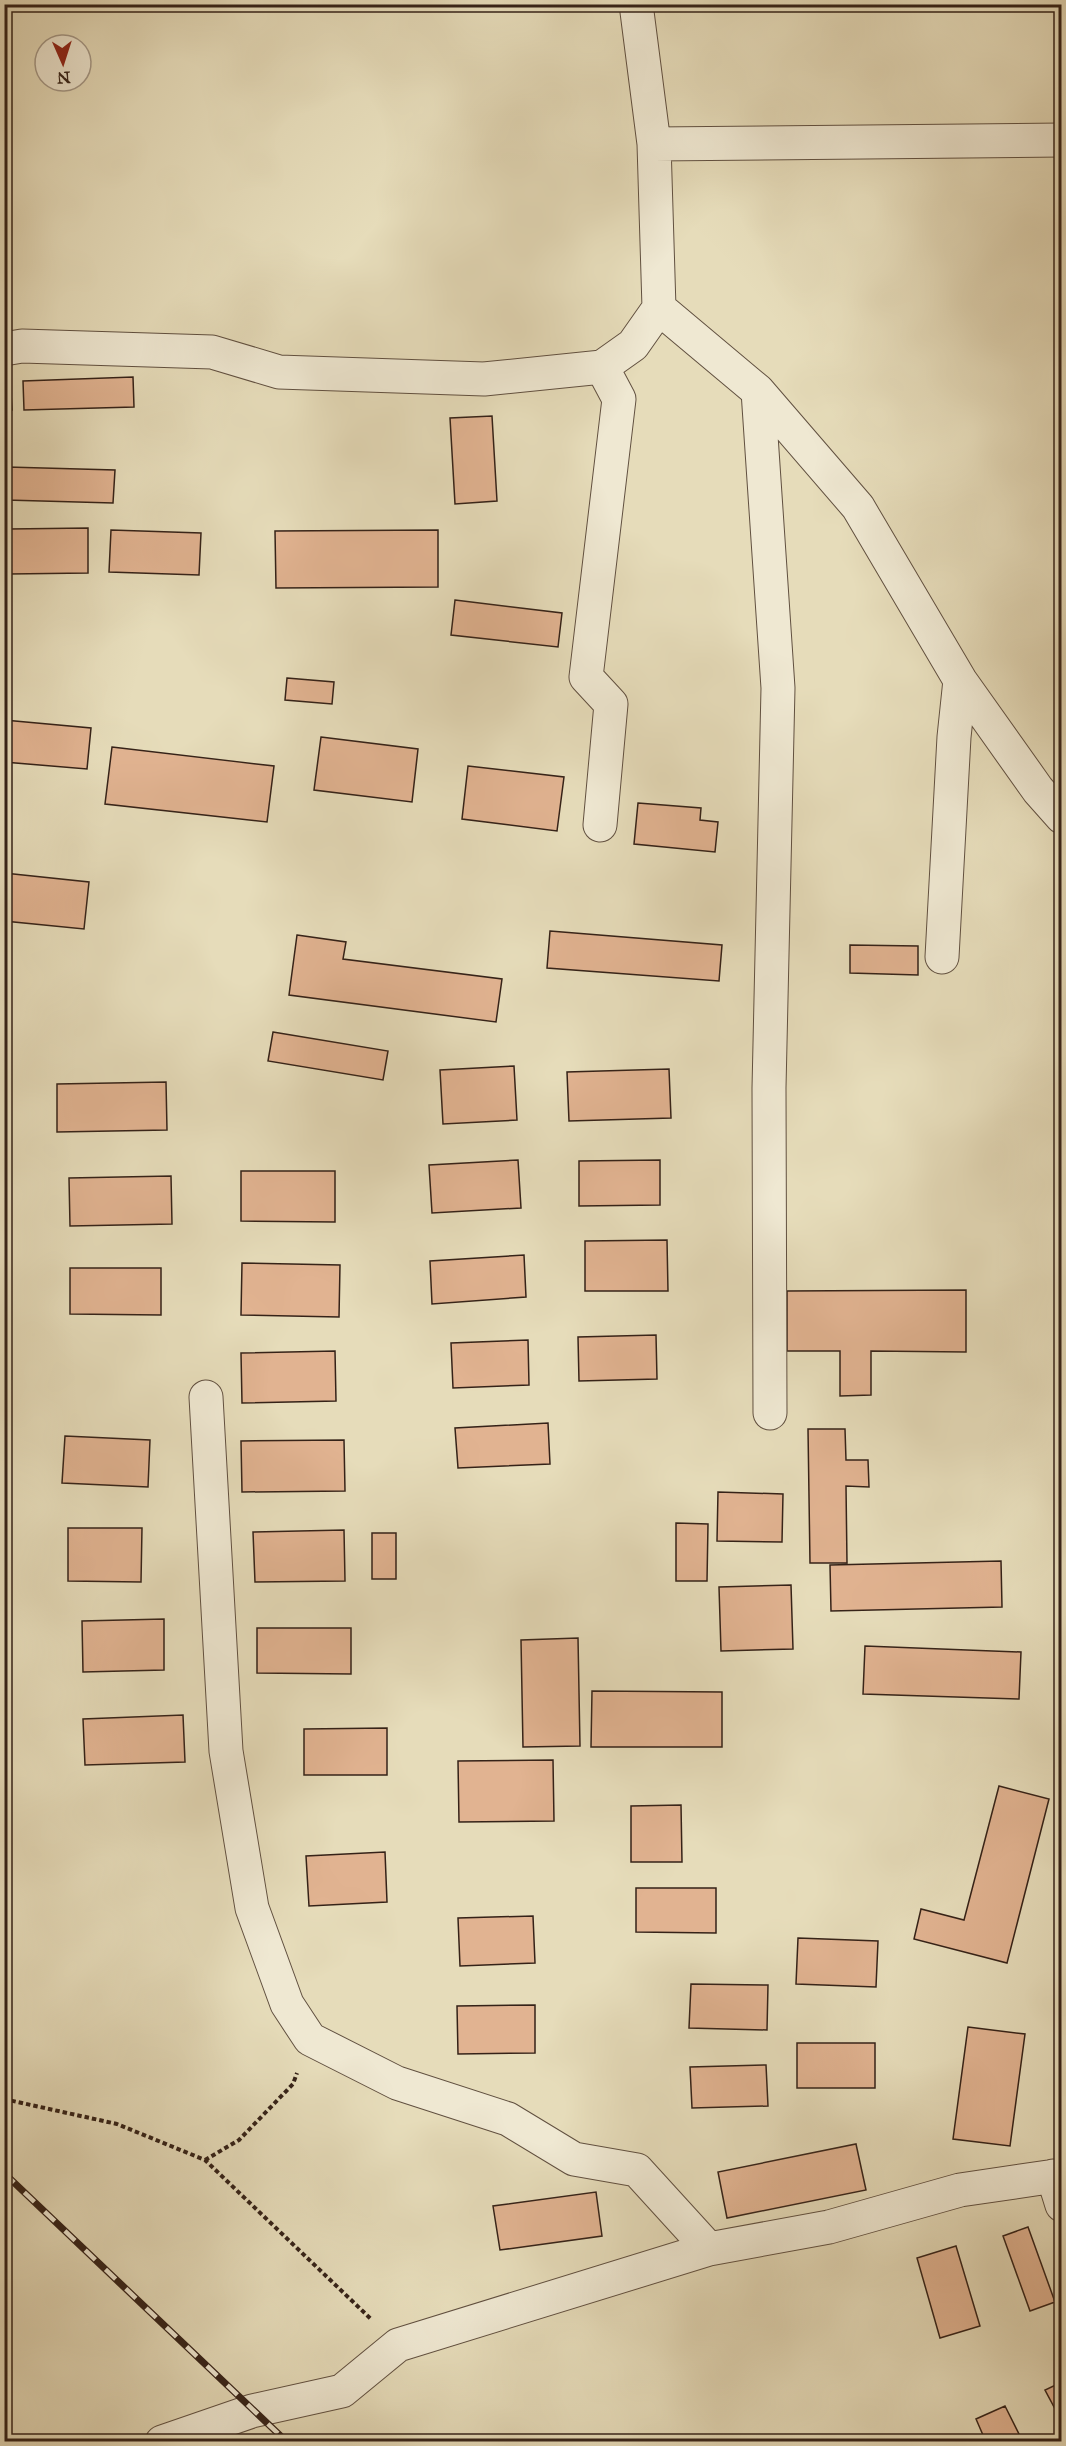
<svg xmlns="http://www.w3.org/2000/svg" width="1066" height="2446" font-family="'IM FELL Great Primer',serif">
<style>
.building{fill:#e1b391;stroke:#352218;stroke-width:1.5}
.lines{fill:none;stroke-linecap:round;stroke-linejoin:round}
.minor-casing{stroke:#615040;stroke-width:35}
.path{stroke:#352218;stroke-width:4;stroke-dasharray:4.5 3;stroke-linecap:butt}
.minor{stroke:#efe8d2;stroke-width:33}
.rail-casing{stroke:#352218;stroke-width:7}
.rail{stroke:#efe8d2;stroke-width:4.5;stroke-dasharray:14;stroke-linecap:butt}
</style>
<rect width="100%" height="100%" fill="#e6dcba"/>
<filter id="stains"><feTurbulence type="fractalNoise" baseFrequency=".00333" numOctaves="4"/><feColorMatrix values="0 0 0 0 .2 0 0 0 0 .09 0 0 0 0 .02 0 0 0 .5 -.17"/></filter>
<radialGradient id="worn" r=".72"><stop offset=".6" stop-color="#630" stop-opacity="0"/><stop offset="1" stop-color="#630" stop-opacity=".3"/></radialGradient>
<path class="building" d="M4,377h6l2,33h-8z
M133,377l1,30 -110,3 -1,-29z
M492,416l5,85 -42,3 -5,-86z
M7,467l108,3 -2,33 -107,-3z
M88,528v45l-79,1v-45z
M111,530l90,3 -2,42 -90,-3z
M438,530v57l-162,1 -1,-57z
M455,600l107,13 -4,34 -107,-12z
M287,678l47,4 -2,22 -47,-4z
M4,720l87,8 -4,41 -83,-7z
M321,737l97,12 -6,53 -98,-12z
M112,747l162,19 -7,56 -162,-18z
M468,766l96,11 -7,54 -95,-12z
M638,803l63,5 -1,12 18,2 -3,30 -81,-8z
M4,873l85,9 -5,47 -80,-8z
M550,931l172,14 -3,36 -172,-13z
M297,935l49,7 -3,17 159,20 -6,43 -207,-27z
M850,945l68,1v29l-68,-2z
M273,1032l115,19 -5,29 -115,-19z
M514,1066l3,54 -74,4 -3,-54z
M669,1069l2,49 -102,3 -2,-49z
M166,1082l1,48 -110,2v-48z
M518,1160l3,48 -89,5 -3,-48z
M660,1160v45l-81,1v-45z
M241,1171h94v51l-94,-1z
M171,1176l1,48 -102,2 -1,-48z
M1062,1180v33l-7,-32z
M667,1240l1,51h-83v-50z
M524,1255l2,42 -94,7 -2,-43z
M242,1263l98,2 -1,52 -98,-2z
M70,1268h91v47l-91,-1z
M966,1290v62l-95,-1v44l-31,1v-45h-53v-60z
M656,1335l1,44 -78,2 -1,-44z
M528,1340l1,45 -76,3 -2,-45z
M335,1351l1,50 -94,2 -1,-50z
M548,1423l2,41 -92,4 -3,-40z
M808,1429h37l1,31h22l1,27 -23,-1 1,77h-37z
M65,1436l85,4 -2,47 -86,-4z
M344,1440l1,51 -103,1 -1,-51z
M718,1492l65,2 -1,48 -65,-1z
M676,1523l32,1 -1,57h-31z
M68,1528h74l-1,54 -73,-1z
M344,1530l1,51 -90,1 -2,-50z
M372,1533h24v46h-24z
M1001,1561l1,46 -171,4 -1,-46z
M791,1585l2,64 -72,2 -2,-64z
M164,1619v51l-81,2 -1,-51z
M257,1628h94v46l-94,-1z
M578,1638l2,108 -57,1 -2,-107z
M865,1646l156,6 -2,47 -156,-5z
M592,1691l130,1v55h-131z
M183,1715l2,47 -100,3 -2,-46z
M387,1728v47h-83v-46z
M553,1760l1,61 -95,1 -1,-61z
M999,1786l50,13 -42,164 -93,-24 7,-30 43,11z
M681,1805l1,57h-51v-56z
M385,1852l2,50 -78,4 -3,-50z
M636,1888h80v45l-80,-1z
M533,1916l2,47 -75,3 -2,-48z
M798,1938l80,3 -2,46 -80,-3z
M691,1984l77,1 -1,45 -78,-2z
M535,2005v48l-77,1 -1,-48z
M968,2027l57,7 -15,112 -57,-7z
M797,2043h78v45h-78z
M766,2065l2,41 -76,2 -2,-41z
M856,2144l10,46 -139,28 -9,-46z
M596,2192l6,44 -102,14 -7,-44z
M1028,2227l27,75 -25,9 -27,-75z
M956,2246l24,80 -40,12 -23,-80z
M1062,2382v40l-17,-32z
M1005,2406l18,36h-37l-10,-23z"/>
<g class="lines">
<g class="minor-casing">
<path id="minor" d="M654,144l408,-4
M659,308l99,83 100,116 102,173 78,110 24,27
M4,349l18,-3 190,6 67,20 205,7 118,-12 31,-22 26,-37 -5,-164 -18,-140
M758,391l20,297 -9,400 1,325
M600,825l11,-121 -25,-27 33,-278 -17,-32
M942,957l12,-220 6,-57
M206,1397l20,354 26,157 35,96 23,35 87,44 111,36 66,40 63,11 72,79
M1053,2176l9,29
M162,2442l90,-31 90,-20 56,-46 311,-96 120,-22 131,-37 102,-15"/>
</g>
<path class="path" d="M4,2099l113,25 88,36 167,160
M205,2160l34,-20 54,-56 4,-11"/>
<use href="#minor" class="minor"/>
<g class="rail-casing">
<path id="rail" d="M4,2173l283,269"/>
</g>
<use href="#rail" class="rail"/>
</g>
<rect width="1066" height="2446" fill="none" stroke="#e6dcba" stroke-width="24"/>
<rect x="6" y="6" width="1054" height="2434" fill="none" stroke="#352218" stroke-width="3"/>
<rect x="12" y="12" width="1042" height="2422" fill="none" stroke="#352218" stroke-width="1.5"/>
<g transform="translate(63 63) rotate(177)"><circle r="28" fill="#efe8d2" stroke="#a59988" stroke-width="1.5"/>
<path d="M0-4.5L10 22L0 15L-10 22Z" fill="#8f2418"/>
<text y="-9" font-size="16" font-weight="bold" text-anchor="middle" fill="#352218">N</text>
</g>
<rect width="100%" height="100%" filter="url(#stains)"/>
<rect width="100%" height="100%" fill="url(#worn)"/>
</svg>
